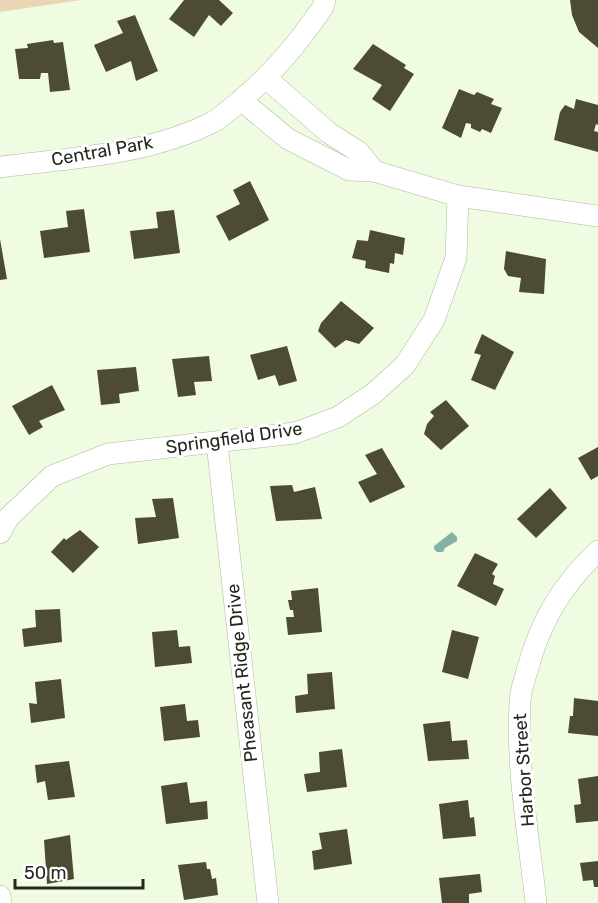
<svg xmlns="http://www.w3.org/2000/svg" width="598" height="903" font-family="Rubik,sans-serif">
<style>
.green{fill:#ebd5b4}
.water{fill:#83b3a5}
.building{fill:#4d4b32}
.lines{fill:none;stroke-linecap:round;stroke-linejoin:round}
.minor-casing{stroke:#adb99f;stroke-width:22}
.minor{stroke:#fff;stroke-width:21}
.labels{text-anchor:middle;stroke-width:6;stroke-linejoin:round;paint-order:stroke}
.street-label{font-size:18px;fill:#23281e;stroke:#fff}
</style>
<rect width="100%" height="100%" fill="#f0fce1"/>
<path class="green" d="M0,0h81l-81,12z"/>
<path class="water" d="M452,532l5,5v4l-12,7 -2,4h-6l-3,-3v-3z"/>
<path class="building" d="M184,0h35l14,13 -12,13 -12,-11 -15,22 -25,-18z
M570,0h28v48l-19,-16 -7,-17z
M135,15l23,56 -22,10 -5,-20 -25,11 -12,-27 29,-12 -6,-12z
M53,40l1,3 9,-1 7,48 -20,2 -2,-19h-7l-1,6h-21l-4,-30 13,-1 -1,-4z
M373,44l33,21 -2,3 10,6 -24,37 -18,-12 10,-14 -29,-16z
M459,89l15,6 3,-3 17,7 -3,5 11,4 -11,25 -9,-4 -2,3 -9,-4v-4l-5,-1 -5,15 -19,-10z
M576,99l22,6v20l-2,-1 -2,7 4,1v20l-44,-12 6,-28 5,-7 9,4z
M250,181l19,39 -40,21 -13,-25 24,-12 -7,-14z
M84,209l6,43 -46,6 -4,-27 28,-4 -2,-16z
M174,210l6,43 -46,6 -4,-28 28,-3 -2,-16z
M370,230l35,8 -2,17 -8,-2 -1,11 -4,-1 -1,10 -24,-5 1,-7 -14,-3 5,-18 11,1z
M0,239l7,40 -7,1z
M506,251l40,8 -2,35 -25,-2 2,-14 -13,-2 -4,-7z
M341,301l33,27 -15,16 -13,-4 -11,8 -17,-17 3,-8z
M482,334l32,18 -19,38 -24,-10 10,-25 -7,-2z
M287,346l10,35 -18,5 -4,-11 -17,5 -8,-25z
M209,356l3,25 -18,1 2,13 -18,2 -6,-38z
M136,367l3,24 -20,3 1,9 -19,2 -4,-35z
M52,385l13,25 -26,11 4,6 -14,8 -17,-29z
M446,400l23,26 -28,24 -17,-16 3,-10 7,-8 -4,-4z
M598,447v29l-7,4 -13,-22z
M382,448l23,39 -35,16 -12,-21 19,-8 -12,-19z
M292,485l2,7 21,-5 7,32 -46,2 -6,-35z
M550,488l17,20 -31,30 -19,-19z
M173,498l6,40 -41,6 -3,-26 21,-1 -4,-18z
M80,530l19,17 -26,26 -22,-21 13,-14 2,2z
M475,553l23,11 -6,10 3,2 -2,8 11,5 -8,17 -39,-20z
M318,588l4,44 -34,3 -2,-18h8l-1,-7h-3l-2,-10h4l-1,-9z
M60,609l2,33 -38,5 -2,-18 14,-2 -1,-17z
M177,630l2,17 11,-1 2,17 -37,4 -3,-35z
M452,630l27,7 -11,42 -26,-7z
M332,672l3,37 -39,4 -1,-17 13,-2 -1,-20z
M61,679l4,39 -34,5 -2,-20 8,1 -2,-22z
M574,698l24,3v35l-30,-3 2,-17h3z
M185,704l2,17 11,-1 2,17 -36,4 -4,-34z
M450,721l2,20 15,-1 2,19 -41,2 -5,-37z
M342,749l5,38 -40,5 -3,-18 16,-2 -1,-20z
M69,761l6,36 -27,3 -3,-19 -8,2 -2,-18z
M598,776v45l-22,2 -2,-18 7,-1 -3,-25z
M187,782l3,21 17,-2 1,18 -42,5 -5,-38z
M468,800l2,18 4,-1 2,19 -33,3 -4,-35z
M347,829l5,35 -38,6 -2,-19 10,-2 -3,-16z
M70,835l4,44 -27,5 -3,-44z
M598,861v26h-4l-1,-7 -10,1 -3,-18z
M206,862l1,7h3l2,10 4,-1 2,17 -34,5 -6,-35z
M480,874l2,18 -13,2v9h-27l-3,-25z"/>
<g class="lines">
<g class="minor-casing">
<path id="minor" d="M267,79l62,54 30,19 15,19
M241,100l47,39 61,31 25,1 84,25 140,20
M0,167c71,-9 148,-12 213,-45 9,-5 18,-14 26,-20 36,-31 57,-56 84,-95l2,-7
M217,443l51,460
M0,533l9,-16 43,-41 56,-22 187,-21 43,-16 35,-23 32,-29 29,-45 22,-62 2,-62
M0,896l1,7
M536,903c-7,-66 -20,-134 -16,-201 0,-10 4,-21 7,-31 13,-49 34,-85 71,-120"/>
</g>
<use href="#minor" class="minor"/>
</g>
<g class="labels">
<g class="street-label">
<text transform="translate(102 151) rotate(-10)" y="6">Central Park</text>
<text transform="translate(234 438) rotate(-8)" y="6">Springfield Drive</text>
<text transform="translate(242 673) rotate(-96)" y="6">Pheasant Ridge Drive</text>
<text transform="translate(524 770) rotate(-94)" y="6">Harbor Street</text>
</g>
</g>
<path d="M15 879v9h128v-9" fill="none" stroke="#23281e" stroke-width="3"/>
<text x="24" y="879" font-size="18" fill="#23281e" stroke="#ffffff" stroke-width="4.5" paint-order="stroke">50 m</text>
</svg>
